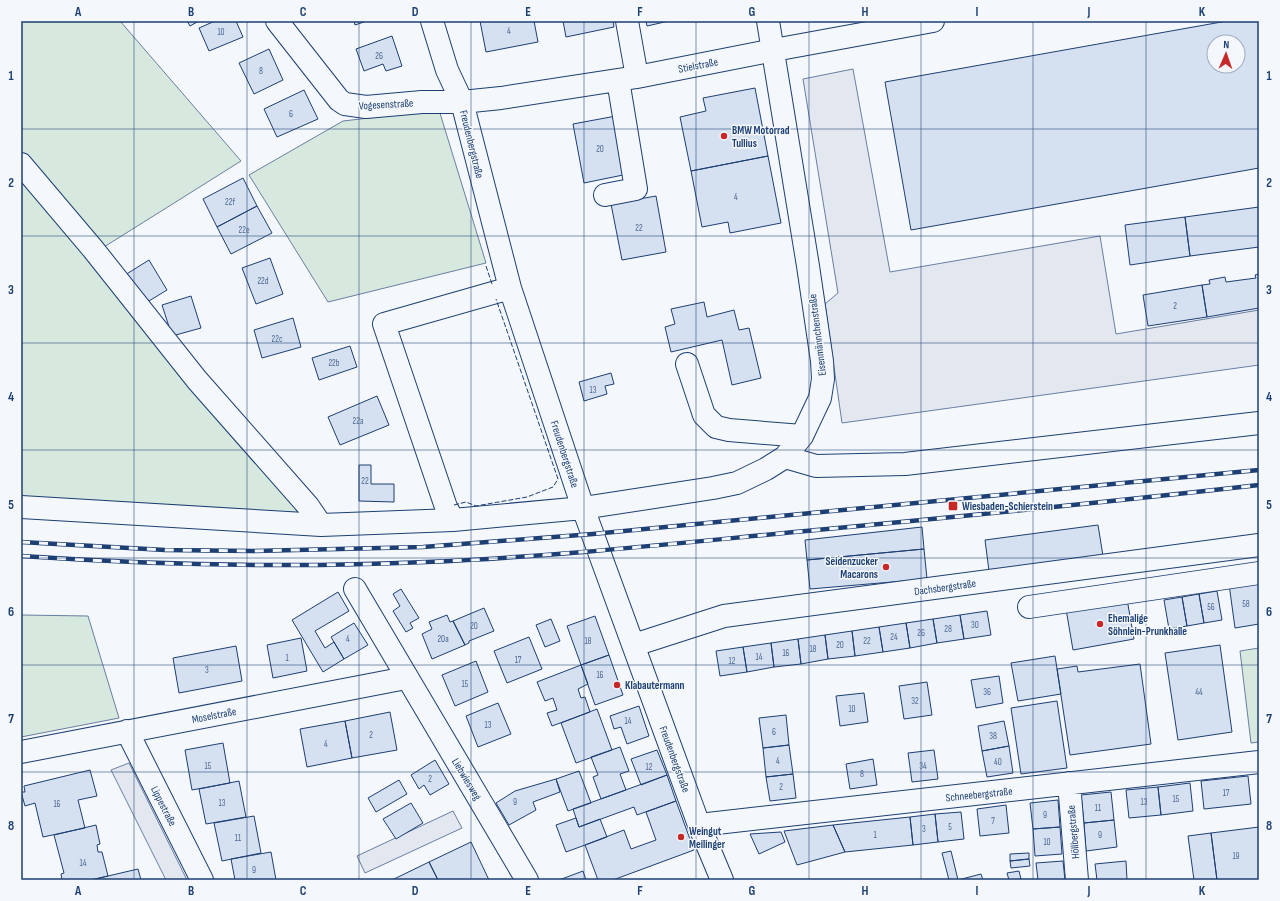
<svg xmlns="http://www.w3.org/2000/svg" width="1280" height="901" font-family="'Sofia Sans Condensed',sans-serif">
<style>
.green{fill:#d7e8df;stroke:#687fa3}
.parking{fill:#e3e8f0;stroke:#687fa3}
.building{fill:#d5e0f0;stroke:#1d3f73;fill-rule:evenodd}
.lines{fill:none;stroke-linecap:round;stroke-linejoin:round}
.minor-casing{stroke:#1d3f73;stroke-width:24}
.minor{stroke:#f4f7fb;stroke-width:22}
.rail-casing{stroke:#1d3f73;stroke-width:4.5}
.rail{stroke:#f4f7fb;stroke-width:3;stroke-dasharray:9;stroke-linecap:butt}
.fence{stroke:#1d3f73;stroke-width:1;stroke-dasharray:5 2;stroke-linecap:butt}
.grid{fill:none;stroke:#1d3f73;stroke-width:1;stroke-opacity:0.55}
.poi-dot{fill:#c62828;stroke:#f4f7fb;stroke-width:1.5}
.labels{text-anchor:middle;stroke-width:3;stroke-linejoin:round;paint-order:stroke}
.number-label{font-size:9px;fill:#4b6792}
.street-label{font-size:11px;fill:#1d3f73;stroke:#f4f7fb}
.poi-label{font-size:11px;font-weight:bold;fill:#1d3f73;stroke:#f4f7fb;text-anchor:start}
.neatline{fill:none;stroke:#1d3f73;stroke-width:1.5}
.grid-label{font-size:13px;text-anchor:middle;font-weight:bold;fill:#1d3f73}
</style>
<rect width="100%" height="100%" fill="#f4f7fb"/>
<path class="green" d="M21,21h99l121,140 -137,86 92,142 107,128 -282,-19z
M439,110l47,153 -158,39 -79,-127 94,-54z
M21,615l67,1 31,102 -98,19z
M1259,648v94l-8,1 -11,-92z"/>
<path class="parking" d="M853,69l37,203 210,-36 16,98 143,-24v55l-417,58 -17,-119 13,-11 -35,-214z
M129,763l58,117h-21l-55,-110z
M453,811l9,17 -97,45 -8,-17z"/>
<path class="building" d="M187,21h12l-9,5z
M215,21h21l7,16 -34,14 -10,-23z
M354,21h13l-12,4z
M480,21h54l4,21 -52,10z
M563,21h50l1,6 -48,10z
M646,21h23l-22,5z
M1227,21h32v147l-348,62 -26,-148zM1214,42h24v24h-24z
M392,36l10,30 -16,5 -3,-7 -19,7 -8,-22z
M269,49l14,31 -29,14 -15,-31z
M755,88l13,68 -77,15 -11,-54 26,-6 -3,-13z
M304,90l14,29 -41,18 -13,-28z
M616,116l12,58 -44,9 -11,-59z
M768,156l13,67 -51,10 -2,-11 -26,5 -11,-56z
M243,178l14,28 -40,21 -14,-28z
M656,196l10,56 -44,8 -11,-56z
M257,206l15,27 -41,21 -14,-27z
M1259,207v40l-69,9 -5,-39z
M1185,217l5,39 -60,9 -5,-40z
M270,258l13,36 -27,10 -14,-36z
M149,260l18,30 -23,14 -19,-29z
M1259,274v34l-52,9 -5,-32 8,-1 -1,-4 16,-3 1,5 30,-4 -1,-3z
M1202,285l5,32 -59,9 -5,-31z
M191,296l10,32 -29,8 -10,-31z
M704,302l3,15 27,-7 5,20 10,-2 12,50 -29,7 -10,-45 -51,12 -6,-25 10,-3 -4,-15z
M293,318l8,29 -39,11 -8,-28z
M350,346l7,21 -38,13 -7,-22z
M611,373l3,11 -9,2 2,8 -23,7 -5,-19z
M377,396l12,29 -49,20 -12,-28z
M359,465h12v19h23v18l-35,-1z
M1098,525l5,31 -114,15 -4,-31z
M922,527l2,22 -117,11 -2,-20z
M924,549l3,30 -117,10 -3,-29z
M1259,580v44l-24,4 -6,-44z
M401,589l18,29 -9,5 3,5 -7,4 -13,-21 7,-5 -7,-12z
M1217,591l5,29 -18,3 -5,-29z
M338,592l11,19 -34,20 10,17 9,-6 10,17 -21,13 -31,-52z
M1199,594l5,29 -17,3 -5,-29z
M1182,597l5,29 -18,3 -5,-29z
M1127,599l7,40 -61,11 -7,-41z
M484,608l10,23 -25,10v2l-4,2 -12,-24z
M987,611l4,24 -27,4 -4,-24z
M447,615l3,7 3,-1 12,24 -33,14 -10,-25 10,-5 -3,-7z
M960,615l4,24 -27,4 -4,-24z
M595,616l14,39 -28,10 -14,-39z
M551,619l9,22 -15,6 -9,-22z
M933,619l4,24 -27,5 -4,-25z
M354,623l14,22 -24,14 -13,-22z
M906,623l4,25 -27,4 -4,-25z
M879,627l4,25 -28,4 -3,-25z
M852,631l3,25 -27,3 -3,-24z
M825,635l3,24 -27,5 -3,-25z
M529,637l13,32 -35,14 -13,-32z
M301,638l6,33 -34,7 -6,-33z
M798,639l3,25 -27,3 -3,-24z
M771,643l3,24 -27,5 -4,-25z
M1220,645l12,87 -54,8 -13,-87z
M236,646l6,35 -63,12 -6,-35z
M743,647l4,25 -27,4 -4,-25z
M609,655l14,40 -28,10 -14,-40z
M1055,656l6,38 -43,7 -7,-38z
M476,661l12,31 -33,14 -13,-31z
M1140,664l11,80 -81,11 -13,-86 20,-3 1,6z
M581,665l7,19 -10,5 3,9 4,-1 5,15 -38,14 -5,-13 10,-3 -4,-12 -8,3 -8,-19z
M999,676l4,27 -27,5 -5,-28z
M927,682l5,33 -28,4 -5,-33z
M864,693l4,29 -28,4 -4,-30z
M1057,701l10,67 -46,6 -10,-66z
M498,703l13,31 -33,13 -12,-31z
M639,706l10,30 -22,8 -6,-17 -7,2 -4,-13z
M597,709l15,41 -36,13 -15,-40z
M390,712l7,38 -45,8 -7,-37z
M786,715l3,30 -26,3 -4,-30z
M345,721l7,37 -45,9 -7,-38z
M1004,721l5,25 -27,5 -4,-25z
M223,743l7,40 -38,7 -7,-40z
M789,745l4,29 -27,3 -3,-29z
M1009,746l4,27 -26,4 -5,-26z
M620,747l9,24 -9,3 6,16 -25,9 -8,-22 5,-2 -7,-18z
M657,750l10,25 -26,10 -10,-26z
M934,750l4,29 -26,3 -4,-29z
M873,759l4,26 -27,4 -4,-25z
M435,760l14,24 -19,11 -6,-10 -5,4 -8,-14z
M90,770l7,26 -19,4 7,28 -42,9 -8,-34 -10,3 -4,-14h4l-1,-6z
M579,771l12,32 -23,8 -12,-32z
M793,774l3,24 -26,3 -4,-24z
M667,775l9,26 -39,14 -3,-8 -55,20 -6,-18z
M1248,776l3,28 -47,5 -3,-28z
M556,779l4,13 -27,10 3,8 -27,15 -13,-22 19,-12z
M399,780l8,14 -31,18 -8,-14z
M239,781l7,36 -40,7 -7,-35z
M1190,783l3,28 -32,4 -3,-28z
M1158,787l3,28 -32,3 -3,-28z
M1111,792l3,28 -30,3 -3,-28z
M1058,800l2,27 -27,2 -3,-26z
M676,801l18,49 -81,30h-15l-13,-35 39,-15 7,19 25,-9 -10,-28z
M411,803l12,20 -27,16 -13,-20z
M1006,805l3,28 -29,3 -3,-27z
M961,812l3,27 -26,3 -3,-28z
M935,814l3,28 -25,3 -3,-28z
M254,816l7,37 -39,8 -8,-38z
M910,817l3,28 -68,7 -12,-27z
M576,818l3,9 21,-8 7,18 -41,15 -10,-27z
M1114,820l3,27 -31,4 -2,-28z
M96,825l4,19 -3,1 1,7h4l6,24 -17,4h-29l-1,-6 3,-1 -10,-38z
M833,825l12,27 -48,13 -13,-34z
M1060,827l2,27 -27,2 -2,-27z
M1259,827v53h-42l-6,-47z
M781,832l4,10 -26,12 -9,-20z
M1211,833l6,47h-23l-6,-44z
M471,842l18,38h-51l-9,-18z
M951,851l7,29 23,-6 2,6h-34l-7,-27z
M271,852l5,28h-41l-4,-21z
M1029,853v6l-19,2v-7z
M1029,859l1,7 -19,2 -1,-7z
M1063,861l2,19h-27l-2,-17z
M1126,861l1,19h-30l-2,-16z
M429,862l9,18h-46z
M138,869l3,11h-50l17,-4z
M583,871l3,9h-27z
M1019,871l2,8 -12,1 -2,-7z"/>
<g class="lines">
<g class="minor-casing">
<path id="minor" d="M277,21l62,79 6,4 21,3 56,-5h40l39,-4 136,-21 137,-27 159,-29
M432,21l15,49 15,32 48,186 73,220 116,317 23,55
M627,21l10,56
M21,164l72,85 104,131 111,126 13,19
M605,195l31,-6 -18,-109
M687,364l17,51 12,12 13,3 73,6
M785,457l31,9 89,-2 354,-41
M21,507l300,18 132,-5 130,-12 130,-20 24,-5 29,-14 19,-12 17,-21 18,-38 3,-19 -1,-18 -14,-95 -40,-245
M453,520l-7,-13 -62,-183 126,-36
M355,589l172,291
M1029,607l230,-34
M634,645l90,-29 535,-71
M127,731l75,149
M21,752l385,-74
M1069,783l8,97
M699,825l560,-63"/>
</g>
<use href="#minor" class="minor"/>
<g class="rail-casing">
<path id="rail" d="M21,542l144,8 87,1 171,-4 170,-13 666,-64
M21,556c135,9 270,12 405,6 127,-5 253,-19 380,-31 151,-14 302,-29 453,-46"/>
</g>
<use href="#rail" class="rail"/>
<path class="fence" d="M486,266l6,18
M454,505l12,-3 10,4 51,-9 26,-10 5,-8 -62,-180"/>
</g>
<path class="grid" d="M134,21v859M247,21v859M359,21v859M471,21v859M584,21v859M696,21v859M809,21v859M921,21v859M1033,21v859M1146,21v859M21,129h1238M21,236h1238M21,343h1238M21,450h1238M21,558h1238M21,665h1238M21,772h1238"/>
<g class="poi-dot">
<circle cx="724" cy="136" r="4"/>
<rect x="948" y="501" width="10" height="10" rx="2"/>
<circle cx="886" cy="567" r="4"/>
<circle cx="1100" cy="624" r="4"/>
<circle cx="617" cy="685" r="4"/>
<circle cx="681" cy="837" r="4"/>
</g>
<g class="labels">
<g class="number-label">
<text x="509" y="34">4</text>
<text x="221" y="35">10</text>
<text x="379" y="59">26</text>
<text x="261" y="74">8</text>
<text x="291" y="117">6</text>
<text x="600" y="152">20</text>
<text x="736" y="200">4</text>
<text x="230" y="205">22f</text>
<text x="639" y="231">22</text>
<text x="244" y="233">22e</text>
<text x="263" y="284">22d</text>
<text x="1175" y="309">2</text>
<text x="277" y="342">22c</text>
<text x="334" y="366">22b</text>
<text x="593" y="393">13</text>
<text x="358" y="424">22a</text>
<text x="365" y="484">22</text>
<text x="1246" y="607">58</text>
<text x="1211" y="610">56</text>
<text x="975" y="628">30</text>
<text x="474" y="629">20</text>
<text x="948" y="632">28</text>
<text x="921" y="636">26</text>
<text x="894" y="640">24</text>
<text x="348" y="642">4</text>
<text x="443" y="642">20a</text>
<text x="588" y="644">18</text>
<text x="867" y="644">22</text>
<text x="840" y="648">20</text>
<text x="813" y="652">18</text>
<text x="786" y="656">16</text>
<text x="759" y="660">14</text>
<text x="287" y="661">1</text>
<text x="518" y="663">17</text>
<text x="732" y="664">12</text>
<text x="207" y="673">3</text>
<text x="600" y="678">16</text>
<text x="465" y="687">15</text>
<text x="987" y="695">36</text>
<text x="1199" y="695">44</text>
<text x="915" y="704">32</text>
<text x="852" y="712">10</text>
<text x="628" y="724">14</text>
<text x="488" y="728">13</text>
<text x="774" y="735">6</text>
<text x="371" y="738">2</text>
<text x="993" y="739">38</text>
<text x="326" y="747">4</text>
<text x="778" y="764">4</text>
<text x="998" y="765">40</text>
<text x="208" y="769">15</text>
<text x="923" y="769">34</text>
<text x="649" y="770">12</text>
<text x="862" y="777">8</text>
<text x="430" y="782">2</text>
<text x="781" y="790">2</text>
<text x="1226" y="796">17</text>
<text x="1176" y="802">15</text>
<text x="515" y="805">9</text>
<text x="1144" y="805">13</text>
<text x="222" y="806">13</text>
<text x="57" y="807">16</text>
<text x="1098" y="811">11</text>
<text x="1045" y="818">9</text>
<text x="993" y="824">7</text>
<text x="950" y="830">5</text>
<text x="924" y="832">3</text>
<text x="875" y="838">1</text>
<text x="1100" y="838">9</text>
<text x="238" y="841">11</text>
<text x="1047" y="845">10</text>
<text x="1236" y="859">19</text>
<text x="83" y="866">14</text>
<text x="254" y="873">9</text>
</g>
<g class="street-label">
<text transform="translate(698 65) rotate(-11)" y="4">Stielstraße</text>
<text transform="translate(386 104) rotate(-3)" y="4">Vogesenstraße</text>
<text transform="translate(472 144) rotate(76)" y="4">Freudenbergstraße</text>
<text transform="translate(817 335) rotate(-97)" y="4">Eisenmännchenstraße</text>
<text transform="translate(565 454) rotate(72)" y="4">Freudenbergstraße</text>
<text transform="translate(945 587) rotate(-8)" y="4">Dachsbergstraße</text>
<text transform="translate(214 715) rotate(-11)" y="4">Moselstraße</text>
<text transform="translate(675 759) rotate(70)" y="4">Freudenbergstraße</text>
<text transform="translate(467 779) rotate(59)" y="4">Liebwiesweg</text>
<text transform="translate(979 794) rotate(-6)" y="4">Schneebergstraße</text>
<text transform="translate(164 806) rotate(63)" y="4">Lippestraße</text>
<text transform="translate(1073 832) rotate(-95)" y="4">Höllbergstraße</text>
</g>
<g class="poi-label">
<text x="732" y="134">BMW Motorrad<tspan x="732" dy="13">Tullius</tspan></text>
<text x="962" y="510">Wiesbaden-Schierstein</text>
<text x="878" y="565" text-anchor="end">Seidenzucker<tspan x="878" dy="13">Macarons</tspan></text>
<text x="1108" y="622">Ehemalige<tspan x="1108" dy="13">Söhnlein-Prunkhalle</tspan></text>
<text x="625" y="689">Klabautermann</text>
<text x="689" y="835">Weingut<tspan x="689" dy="13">Meilinger</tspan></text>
</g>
</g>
<rect width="1280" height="901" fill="none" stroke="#f4f7fb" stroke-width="44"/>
<g transform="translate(1226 54) rotate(2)"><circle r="19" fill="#f4f7fb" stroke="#9eadc5"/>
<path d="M0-3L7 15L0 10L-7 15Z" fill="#c62828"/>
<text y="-6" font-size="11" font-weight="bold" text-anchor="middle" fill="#1d3f73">N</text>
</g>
<rect x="22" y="22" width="1236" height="857" class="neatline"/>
<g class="grid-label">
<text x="78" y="16">A</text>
<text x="191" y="16">B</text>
<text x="303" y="16">C</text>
<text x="415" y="16">D</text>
<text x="528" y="16">E</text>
<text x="640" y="16">F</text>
<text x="752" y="16">G</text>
<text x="865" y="16">H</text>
<text x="977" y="16">I</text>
<text x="1089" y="16">J</text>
<text x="1202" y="16">K</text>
<text x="11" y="80">1</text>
<text x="1269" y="80">1</text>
<text x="11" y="187">2</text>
<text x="1269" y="187">2</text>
<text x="11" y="294">3</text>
<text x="1269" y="294">3</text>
<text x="11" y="401">4</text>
<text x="1269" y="401">4</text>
<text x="11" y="509">5</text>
<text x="1269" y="509">5</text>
<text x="11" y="616">6</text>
<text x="1269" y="616">6</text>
<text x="11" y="723">7</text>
<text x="1269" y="723">7</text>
<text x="11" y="830">8</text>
<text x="1269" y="830">8</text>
<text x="78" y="895">A</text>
<text x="191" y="895">B</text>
<text x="303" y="895">C</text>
<text x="415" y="895">D</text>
<text x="528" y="895">E</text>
<text x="640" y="895">F</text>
<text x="752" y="895">G</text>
<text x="865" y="895">H</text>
<text x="977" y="895">I</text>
<text x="1089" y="895">J</text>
<text x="1202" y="895">K</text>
</g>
</svg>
